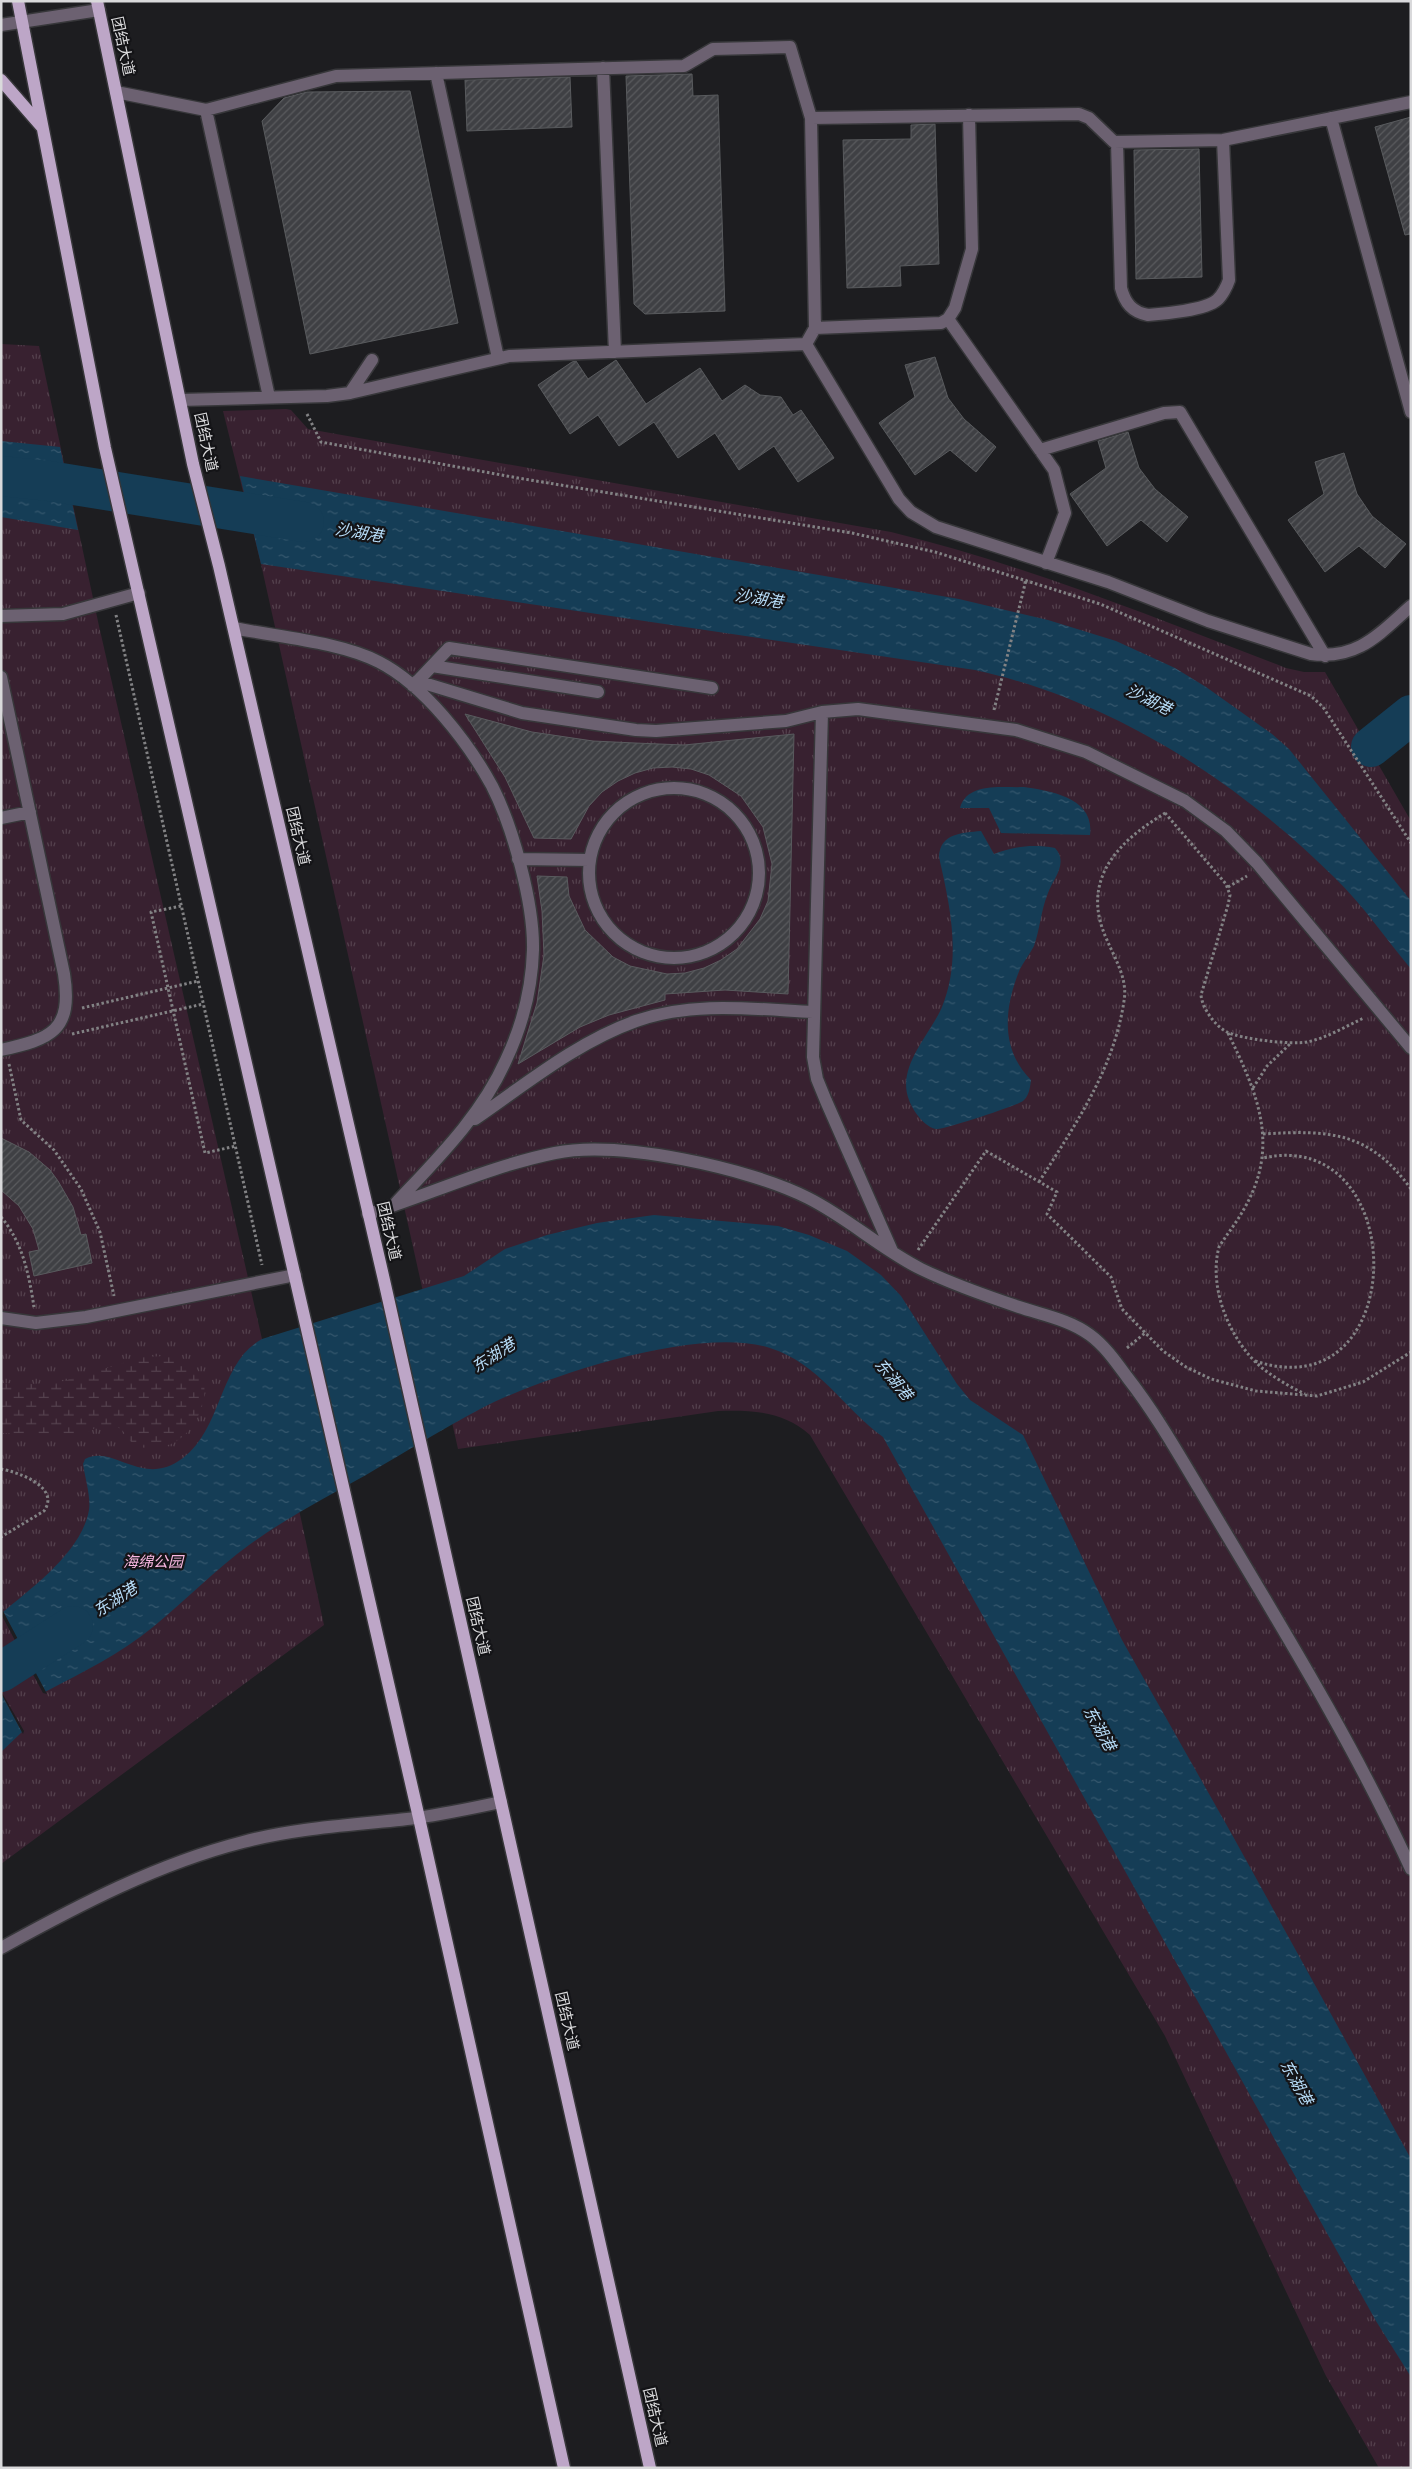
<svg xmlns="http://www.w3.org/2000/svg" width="1412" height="2469" font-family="'IBM Plex Serif','Noto Sans SC',serif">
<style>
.grass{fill:url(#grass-tufts)}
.wetland{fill:url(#wetland-marsh)}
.water{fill:url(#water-ripples)}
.pier{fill:#1d1d20}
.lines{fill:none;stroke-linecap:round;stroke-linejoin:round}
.river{stroke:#153d56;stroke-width:40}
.building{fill:url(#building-hatch);stroke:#595b5e}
.minor-casing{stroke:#37373a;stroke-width:15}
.major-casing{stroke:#37373a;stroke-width:15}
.path{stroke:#828284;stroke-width:3;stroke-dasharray:2.5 2.5;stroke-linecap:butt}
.minor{stroke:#6c6171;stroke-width:12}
.major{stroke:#bda6c7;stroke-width:12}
.labels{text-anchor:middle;stroke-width:4.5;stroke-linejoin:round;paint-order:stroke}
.street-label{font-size:15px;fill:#d9d9db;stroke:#141417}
.park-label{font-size:15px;font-style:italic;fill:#f9b8e2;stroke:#141417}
.water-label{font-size:16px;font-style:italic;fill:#b7ddf9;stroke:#141417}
</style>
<defs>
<pattern id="grass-tufts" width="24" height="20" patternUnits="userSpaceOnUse" patternTransform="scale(1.25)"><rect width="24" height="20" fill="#382130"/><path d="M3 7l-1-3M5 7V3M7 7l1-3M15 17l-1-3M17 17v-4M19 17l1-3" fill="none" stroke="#54414d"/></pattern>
<pattern id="wetland-marsh" width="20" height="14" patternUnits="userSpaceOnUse" patternTransform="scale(1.25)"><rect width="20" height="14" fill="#382130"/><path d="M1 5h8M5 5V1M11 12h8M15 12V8" fill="none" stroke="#54414d"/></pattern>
<pattern id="water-ripples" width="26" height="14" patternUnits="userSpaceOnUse" patternTransform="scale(1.25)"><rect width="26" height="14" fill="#153d56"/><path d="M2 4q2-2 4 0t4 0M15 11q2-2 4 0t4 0" fill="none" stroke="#36586e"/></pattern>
<pattern id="building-hatch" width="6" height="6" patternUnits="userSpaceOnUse" patternTransform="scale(1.25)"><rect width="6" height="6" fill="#3f4044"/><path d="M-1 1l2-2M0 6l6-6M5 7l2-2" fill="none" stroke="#5a5b5e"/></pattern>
</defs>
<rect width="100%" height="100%" fill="#1d1d20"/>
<path class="grass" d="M1,344l38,2 60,280 163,713 62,286 -323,239z
M286,409l5,1 17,19 583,103c135,33 265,86 395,136l18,4h21l86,149v1647h-32l-53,-92 -161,-340 -355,-601c-27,-24 -57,-25 -92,-24l-260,38 -197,-885 -38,-153z"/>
<path class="wetland" d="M166,1356c13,3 30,8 36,21 10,25 -11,62 -36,69 -10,2 -21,2 -31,1l-14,-18 -8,-4h-12l-21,11 -79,-3v-50l34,1 29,-3 79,-24z"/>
<path class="water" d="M1,441l59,6 18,83 -77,-13z
M240,476l719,123 89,21 68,21 59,27 31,19 66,47 17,15 122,152v68c-25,-30 -48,-64 -76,-91 -99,-98 -223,-178 -360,-208l-714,-106z
M1024,787c27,4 71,11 66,48l-89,-2 -12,-25h-29c7,-26 42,-20 64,-21z
M981,831l13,23c21,-8 39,-10 61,-6 14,15 -2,31 -7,45 -7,17 -8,36 -14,53 -4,8 -10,15 -14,23 -16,39 -20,80 11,111 -1,8 -2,16 -8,21 -4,4 -80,29 -86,28 -12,-1 -24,-18 -28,-29 -13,-33 21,-65 33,-93 20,-49 8,-101 -3,-150 1,-24 23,-24 42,-26z
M654,1215l124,11 31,9 38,16 34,24 20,21 56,88 13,16 53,35 99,205 108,191 181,328v218l-35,-56 -493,-884c-41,-30 -63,-73 -113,-89 -70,-23 -222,27 -286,59 -40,21 -79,45 -118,68 -39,22 -80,43 -117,70 -34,25 -63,55 -96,82 -33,27 -70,45 -108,65l-42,-80c30,-25 79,-61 86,-102 2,-13 -4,-32 -6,-46l2,-5c29,-15 57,30 98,-1 40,-31 36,-96 79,-119l202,-63 41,-27 42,-14 50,-12z
M1,1693l21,39 -21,20z"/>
<path class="pier" d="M2,1609l1,2 44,83 -4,-1 -42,-79z
M1,1691l23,40 -1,3 -22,-41z"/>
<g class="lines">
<path class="river" d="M1,476l48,5 255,41
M1371,747l40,-32
M1,1672l72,-46"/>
</g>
<path class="building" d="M692,74l1,22 25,-1 7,216 -80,3 -11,-10 -8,-228z
M570,77l2,50 -105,4 -2,-51z
M410,91l48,232 -148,31 -48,-233 22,-23 23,-6z
M1411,117v117l-6,1 -30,-108z
M935,124l4,140 -39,2 1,20 -54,2 -4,-148 68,-1v-14z
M1199,149l3,128 -66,2 -2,-129z
M935,357l13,41 16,21 32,28 -20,25 -26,-22 -35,25 -36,-52 36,-26 -10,-32z
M616,360l30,44 54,-36 22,33 23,-16 15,10 21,2 12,18 8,-5 33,48 -36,24 -24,-36 -35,24 -24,-37 -37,25 -24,-36 -35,24 -21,-31 -28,19 -32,-49 34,-23 4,-1 12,18z
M1128,432l11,36 16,21 33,28 -21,25 -26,-22 -34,26 -37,-52 36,-26 -8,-27z
M1344,453l13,41 15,22 34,28 -21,24 -26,-22 -34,26 -37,-52 36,-26 -9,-32z
M465,714l67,18 61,9 42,2 49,2 110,-11 -6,260 -63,-4 -60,4v6l-56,15 -29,12 -62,37 19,-61 7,-48 -2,-44 -5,-35 30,1 2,19 16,34 28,27 17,9 37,8 18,-1 19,-5 17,-8 16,-11 23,-30 8,-18 4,-37 -9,-37 -22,-31 -32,-21 -18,-6 -19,-2 -19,1 -18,5 -17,8 -16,11 -13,14 -18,33 -37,-1 -29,-61z
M1,1138l28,14 21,18 8,11 15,26 8,28 5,-1 6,29 -58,13 -5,-24 10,-2 -6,-21 -14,-23 -18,-16z"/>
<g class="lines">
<g class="minor-casing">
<path id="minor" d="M1,25l98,-15
M603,68l12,284
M436,73l62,285
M116,92l90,18 130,-34 348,-10 29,-17 77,-2 21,71 4,210 -9,16
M206,110l63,287
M811,118l268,-4 10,4 25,24 109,-2 188,-38
M1331,118l80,294
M1117,142l4,146c4,15 11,24 27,27 15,-1 58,-5 69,-15 5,-4 10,-14 12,-20l-6,-140
M948,319l106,151 11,43 -19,50
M815,328l126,-5 7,-4 7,-11 17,-59 -3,-134
M350,393l22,-33
M180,400l147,-4 23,-3 159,-37 297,-12 93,155 12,13 25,15 172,55 100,39 103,33c47,6 68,-20 100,-48
M1040,450l124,-37 16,-1 145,244
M1,616l62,-2 76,-21
M234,628c44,9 106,14 145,34 45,23 89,80 113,124 21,41 42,118 41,164 -1,37 -11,76 -27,110 -25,56 -69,99 -110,143
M432,666l166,26
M1,677l63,297c9,57 -13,65 -63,76
M417,681l105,32 114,17 20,1 130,-10 36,-9 36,-3 158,21 70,22 99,49 41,30 31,32 154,185
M413,686l36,-38 263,40
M822,712l-9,345 4,22 9,22 66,150
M589 873a85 85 0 1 1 170 0a85 85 0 1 1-170 0Z
M1,818l29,-6
M518,859l72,1
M475,1119c51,-35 102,-77 161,-98 56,-20 118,-12 177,-9
M368,1214c63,-20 123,-48 187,-61 64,-13 194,15 253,45 40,20 73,51 113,71 31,15 65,27 98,38 24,8 51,13 71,28 15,11 26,27 37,42 29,37 52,78 76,118 73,123 149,245 208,374
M1,1318l35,5 50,-6 209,-42
M1,1948c78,-43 156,-84 242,-106 56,-15 115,-17 173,-24 28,-4 57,-10 85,-16"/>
</g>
<g class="major-casing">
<path id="major" d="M18,1l87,447 314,1370 145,650
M97,1l96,463 26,102 165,714 266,1188
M1,80l41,47"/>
</g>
<path class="path" d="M307,414l14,28 197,36 334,55 83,19 165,52 211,92 12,11 88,136
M116,615l146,650
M994,710l32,-130
M1165,813l61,71 4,11 -2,10 -27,90c1,13 14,31 26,37 13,7 65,13 80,10 20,-4 39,-16 57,-24
M1228,887l19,-11
M181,906l-30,6 54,241 31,-7
M82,1008l116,-27
M1228,1033c29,60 53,112 16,176 -7,13 -17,25 -25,38 -11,41 11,94 43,121 13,10 28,19 43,26
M72,1034l131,-30
M9,1064l12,56 33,30 27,39 19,43 14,64
M1253,1088l14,-22 23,-22
M1263,1134c66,-4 106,-3 148,55
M1039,1182c36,-57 75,-113 85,-181 4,-22 -9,-42 -17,-61 -28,-60 11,-99 60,-128
M1,1217c22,26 28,58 33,90
M918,1250l68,-99 71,41 -10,22 64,63 11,32 41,42 23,16 25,12 45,12 61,5 46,-14 48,-30
M1127,1348l18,-15
M1255,1361c157,52 157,-236 8,-203
M1,1469c17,3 60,18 43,42l-43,26"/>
<use href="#minor" class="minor"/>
<use href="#major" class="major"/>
</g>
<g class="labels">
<g class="street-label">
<text transform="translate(123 46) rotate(78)" y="5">团结大道</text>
<text transform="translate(206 442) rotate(78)" y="5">团结大道</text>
<text transform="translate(298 836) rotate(77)" y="5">团结大道</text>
<text transform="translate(389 1231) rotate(77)" y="5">团结大道</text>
<text transform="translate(478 1626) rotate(77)" y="5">团结大道</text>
<text transform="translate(567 2021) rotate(77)" y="5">团结大道</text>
<text transform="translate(655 2417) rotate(77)" y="5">团结大道</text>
</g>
<g class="park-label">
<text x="153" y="1567">海绵公园</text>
</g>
<g class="water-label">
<text transform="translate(359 532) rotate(9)" y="6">沙湖港</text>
<text transform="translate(759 598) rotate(9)" y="6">沙湖港</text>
<text transform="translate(1149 699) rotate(26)" y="6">沙湖港</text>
<text transform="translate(493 1355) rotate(-33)" y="6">东湖港</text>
<text transform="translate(894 1379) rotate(50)" y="6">东湖港</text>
<text transform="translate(115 1599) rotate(-33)" y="6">东湖港</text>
<text transform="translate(1100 1728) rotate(61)" y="6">东湖港</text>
<text transform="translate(1297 2082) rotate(61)" y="6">东湖港</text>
</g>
</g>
<rect width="1412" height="2469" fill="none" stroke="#d9d9db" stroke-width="5"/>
</svg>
